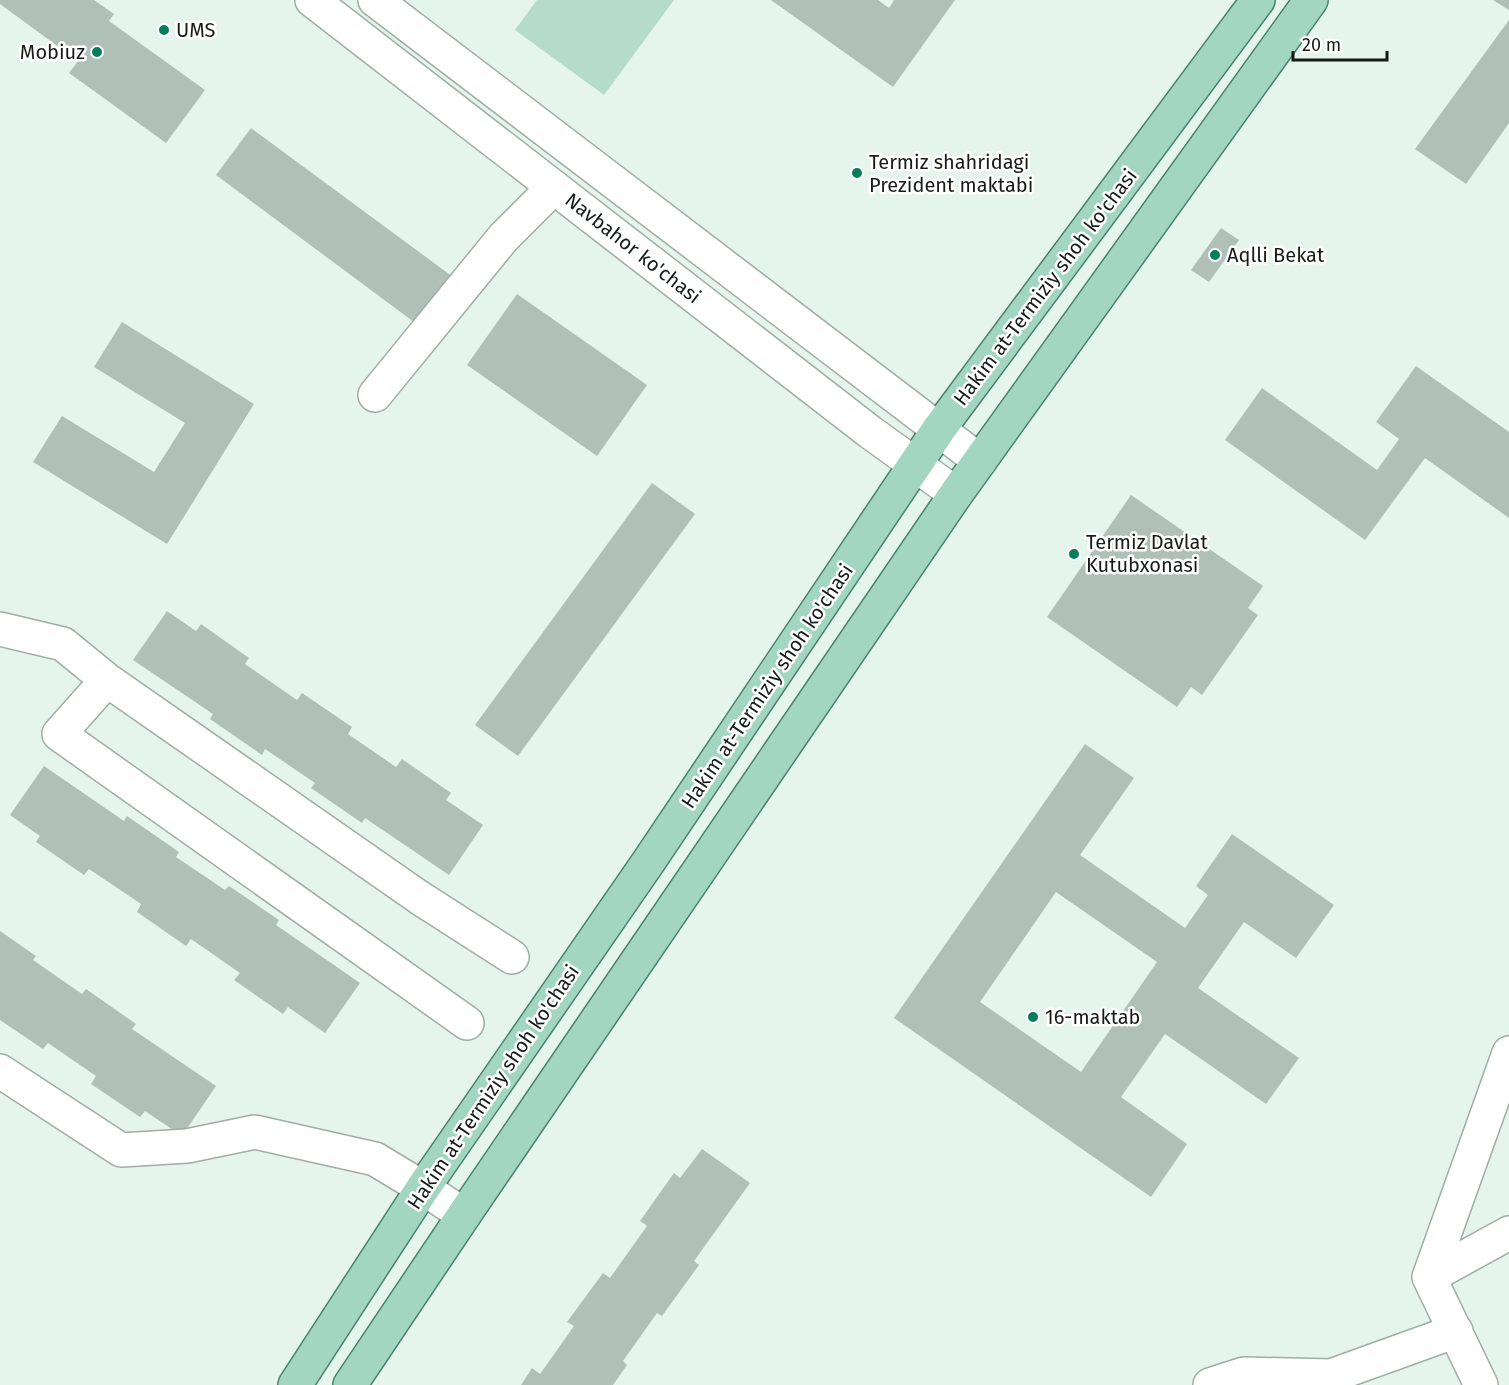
<svg xmlns="http://www.w3.org/2000/svg" width="1509" height="1385" font-family="'Fira Sans',sans-serif">
<style>
.green{fill:#b5dcca}
.building{fill:#b0bfb8;fill-rule:evenodd}
.lines{fill:none;stroke-linecap:round;stroke-linejoin:round}
.minor-casing{stroke:#9eada6;stroke-width:36}
.major-casing{stroke:#49836b;stroke-width:36}
.minor{stroke:#fff;stroke-width:33}
.major{stroke:#a3d6c1;stroke-width:33}
.poi-dot{fill:#057d5a;stroke:#fff;stroke-width:2}
.labels{text-anchor:middle;stroke-width:5;stroke-linejoin:round;paint-order:stroke}
.poi-label{font-size:20px;fill:#151b18;stroke:#fff;text-anchor:start}
.street-label{font-size:20px;fill:#151b18;stroke:#fff}
</style>
<rect width="100%" height="100%" fill="#e5f4ec"/>
<path class="green" d="M537,0h137l-70,95 -89,-65z"/>
<path class="building" d="M0,0h94l20,14 -5,7 96,69 -39,53 -97,-70 9,-12 -78,-57z
M771,0h107l11,8 5,-8h61l-62,87z
M1493,0h16v10z
M1509,20v103l-43,61 -51,-35z
M251,128l202,149 -35,48 -202,-150z
M1221,228l18,12 -30,42 -18,-12z
M517,294l130,91 -50,71 -130,-91z
M122,322l132,82 -87,140 -134,-82 29,-46 92,56 31,-49 -91,-56z
M1416,366l93,66v86l-84,-60 -60,82 -140,-100 37,-52 115,82 22,-31 -23,-17z
M652,483l43,31 -177,242 -43,-31z
M1131,495l132,91 -15,22 10,7 -56,80 -11,-8 -14,20 -130,-90z
M167,611l29,20 5,-7 48,34 -4,6 52,36 5,-7 50,34 -4,7 48,33 6,-8 49,34 -5,7 37,25 -34,50 -84,-57 -3,5 -51,-35 4,-5 -50,-34 -3,6 -52,-36 3,-5 -80,-54z
M1085,744l49,34 -54,77 105,73 23,-33 -12,-9 36,-52 102,71 -38,53 -52,-36 -46,66 101,70 -33,46 -101,-70 -44,63 66,47 -36,53 -257,-179zM1056,892l101,70 -76,110 -101,-70z
M44,766l80,55 3,-5 52,36 -3,5 49,33 4,-4 50,34 -3,5 84,58 -35,50 -37,-26 -5,7 -49,-34 6,-7 -49,-34 -5,7 -49,-34 4,-8 -52,-35 -5,6 -48,-33 4,-6 -30,-21z
M0,931l36,25 -3,4 49,34 4,-5 50,35 -4,5 84,57 -34,50 -37,-25 -5,6 -49,-33 5,-8 -48,-33 -5,6 -43,-29z
M702,1149l48,34 -56,78 5,4 -37,51 -5,-3 -34,48 4,4 -14,20h-92l11,-17 8,6 34,-48 -7,-4 36,-49 7,5 37,-52 -7,-5 34,-48 6,5z"/>
<g class="lines">
<g class="minor-casing">
<path id="minor" d="M312,0l558,432 86,62
M375,0l605,461
M375,395l128,-157 51,-51
M0,629l63,15 44,36 -48,54 408,289
M107,680l313,218 92,59
M0,1071l121,79 66,-4 68,-14 120,27 48,29 41,27
M1429,1277l80,-44
M1210,1385l34,-11 87,2 125,-45
M1481,1385l-52,-108 80,-224"/>
</g>
<g class="major-casing">
<path id="major" d="M295,1385l128,-197 226,-327 290,-432 319,-429
M350,1385l114,-170 492,-721 355,-494"/>
</g>
<use href="#minor" class="minor"/>
<use href="#major" class="major"/>
</g>
<g class="poi-dot">
<circle cx="164" cy="30" r="6"/>
<circle cx="97" cy="52" r="6"/>
<circle cx="857" cy="173" r="6"/>
<circle cx="1215" cy="255" r="6"/>
<circle cx="1074" cy="554" r="6"/>
<circle cx="1033" cy="1017" r="6"/>
</g>
<g class="labels">
<g class="poi-label">
<text x="176" y="37">UMS</text>
<text x="85" y="59" text-anchor="end">Mobiuz</text>
<text x="869" y="169">Termiz shahridagi<tspan x="869" dy="23">Prezident maktabi</tspan></text>
<text x="1227" y="262">Aqlli Bekat</text>
<text x="1086" y="549">Termiz Davlat<tspan x="1086" dy="23">Kutubxonasi</tspan></text>
<text x="1045" y="1024">16-maktab</text>
</g>
<g class="street-label">
<text transform="translate(633 248) rotate(38)" y="7">Navbahor ko'chasi</text>
<text transform="translate(1045 287) rotate(-53)" y="7">Hakim at-Termiziy shoh ko'chasi</text>
<text transform="translate(767 686) rotate(-56)" y="7">Hakim at-Termiziy shoh ko'chasi</text>
<text transform="translate(493 1087) rotate(-56)" y="7">Hakim at-Termiziy shoh ko'chasi</text>
</g>
</g>
<path d="M1293 51v9h94v-9" fill="none" stroke="#151b18" stroke-width="3"/>
<text x="1302" y="51" font-size="18" fill="#151b18" stroke="#ffffff" stroke-width="4.5" paint-order="stroke">20 m</text>
</svg>
